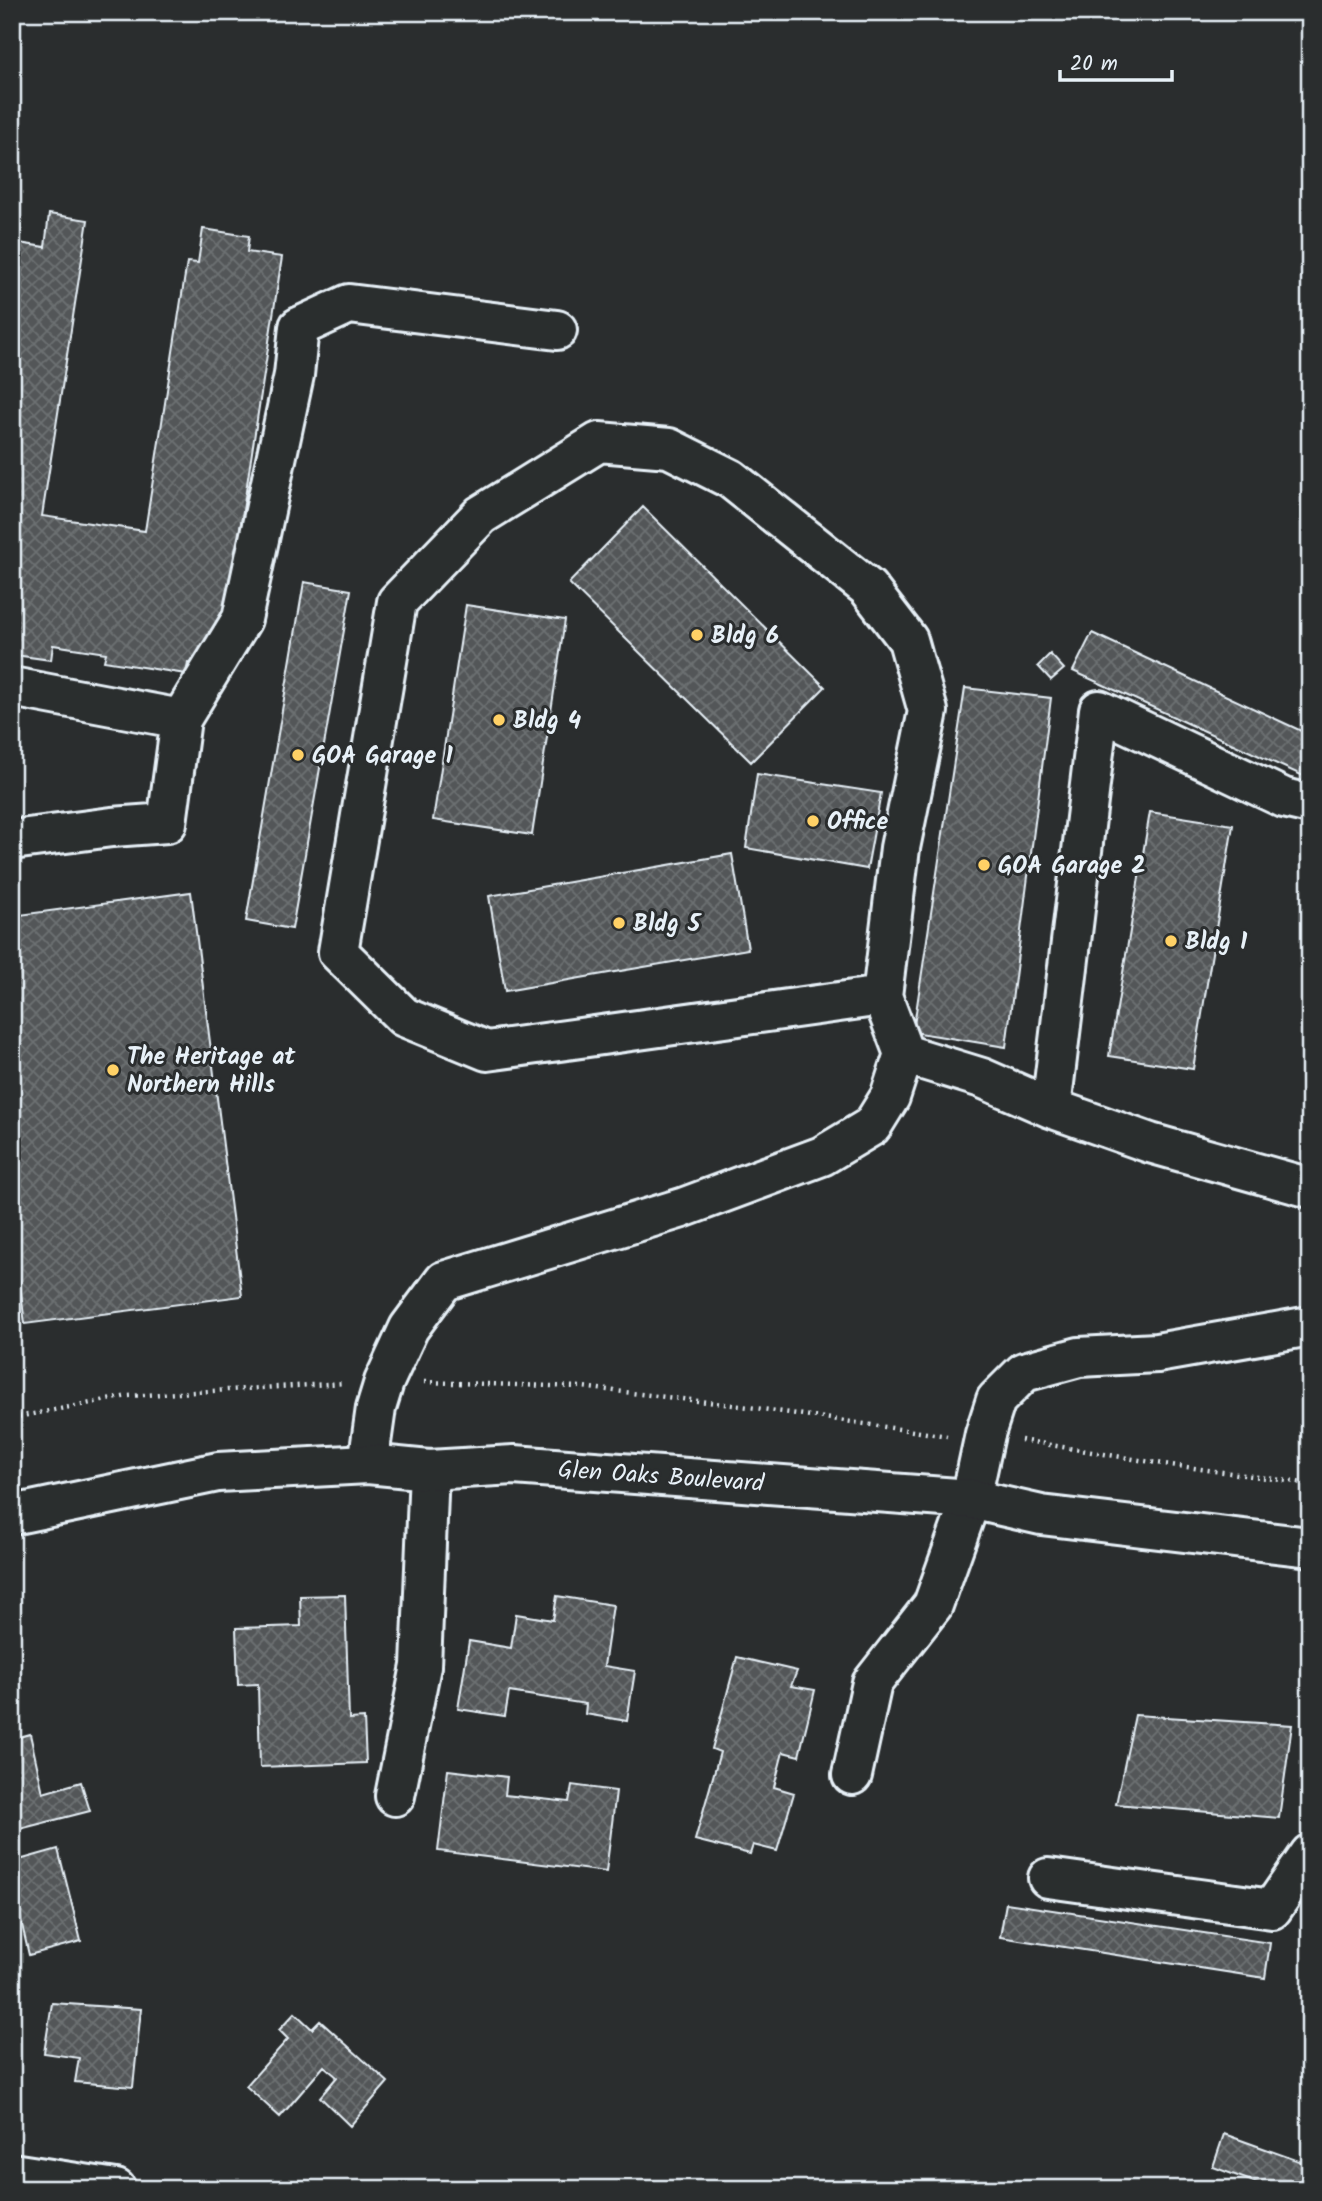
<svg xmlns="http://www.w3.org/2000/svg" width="1322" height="2201" font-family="Kalam,sans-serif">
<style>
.building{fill:url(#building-cross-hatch);stroke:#e8f1f8;stroke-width:2}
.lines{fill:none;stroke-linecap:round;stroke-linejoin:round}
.minor-casing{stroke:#e8f1f8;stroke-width:44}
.major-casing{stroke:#e8f1f8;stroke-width:44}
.path{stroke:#e8f1f8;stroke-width:4.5;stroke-dasharray:2 5;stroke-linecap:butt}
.minor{stroke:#2a2d2e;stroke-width:38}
.major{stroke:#2a2d2e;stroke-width:38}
.poi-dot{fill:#ffd166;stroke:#2a2d2e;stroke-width:2.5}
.labels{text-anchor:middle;stroke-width:6;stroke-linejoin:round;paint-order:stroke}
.poi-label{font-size:24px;font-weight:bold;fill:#e8f1f8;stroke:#2a2d2e;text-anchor:start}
.street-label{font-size:24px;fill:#e8f1f8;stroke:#2a2d2e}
</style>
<defs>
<pattern id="building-cross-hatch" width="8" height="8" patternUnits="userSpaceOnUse" patternTransform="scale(1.75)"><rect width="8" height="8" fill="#535759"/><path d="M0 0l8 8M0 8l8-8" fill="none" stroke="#6c7072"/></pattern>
</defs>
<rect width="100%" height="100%" fill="#2a2d2e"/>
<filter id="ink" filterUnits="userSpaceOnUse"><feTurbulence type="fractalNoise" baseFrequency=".0143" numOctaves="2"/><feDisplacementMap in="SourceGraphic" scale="14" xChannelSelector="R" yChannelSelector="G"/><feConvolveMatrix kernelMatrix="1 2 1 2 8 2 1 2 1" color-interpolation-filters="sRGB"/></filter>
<g filter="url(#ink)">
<path class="building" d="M49,214l39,6 -46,296 103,15 42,-269 11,1 5,-34 46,7 -2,16 35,5 -58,377 -15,-2 -5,33 -16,-2 -2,11 -82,-13 2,-8 -53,-8 -2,15 -36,-5 -3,-3v-410l33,5z
M1306,285h4v30z
M643,507l182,180 -74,75 -182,-179z
M304,582l47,8 -59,339 -46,-8z
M466,605l99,15 -33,215 -99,-15z
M1092,633l218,102v44l-237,-108z
M1050,654l14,15 -13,11 -13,-14z
M965,688l86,10 -45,349 -93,-15z
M757,774l124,19 -14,76 -121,-21z
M1150,812l83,13 -40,244 -84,-13z
M732,854l16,95 -243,42 -16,-95z
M191,892l51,404 -217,28 -13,-100v-308z
M345,1595l4,124 15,-1 2,45 -106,4 -2,-83 -20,1 -2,-57 65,-2 -1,-30z
M557,1596l56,9 -9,61 31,5 -8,50 -42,-7 1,-10 -77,-12 -4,24 -47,-7 11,-68 42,7 5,-34 37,6z
M12,1651l10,39 -10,3z
M737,1657l60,14 -6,15 24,4 -16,66 -16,-4 -9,35 20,6 -17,58 -24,-6 -3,9 -55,-14 25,-88 -8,-3z
M1135,1715l157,10 -13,93 -163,-14z
M30,1734l13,59 38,-11 9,29 -78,20v-92z
M448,1770l59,7 -2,18 64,7 3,-17 44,6 -10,81 -168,-21z
M58,1849l23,92 -52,14 -17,-73v-20z
M1006,1903l264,40 -5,35 -265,-41z
M52,2003l89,6 -8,78 -58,-5 4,-24 -35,-5z
M295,2013l17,16 8,-8 68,61 -38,44 -30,-29 17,-20 -13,-11 -44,51 -34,-31 42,-47 -9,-9z
M1224,2134l86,31v24h-37l-60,-22z"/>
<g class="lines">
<g class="minor-casing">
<path id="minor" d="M599,442l70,6 62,31 137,109 40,52 20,71 -28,137 -18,148 -395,55 -83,-34 -66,-65 59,-350 84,-87z
M12,687l169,32
M12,840l100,-13 55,-4 14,-104 61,-100 52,-244 5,-48 50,-23 208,26
M904,1054l78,24 69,30 99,35 160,45
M1051,1108l48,-398 185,88 26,6
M368,1464l8,-56 8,-26 25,-54 35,-47 238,-73 140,-52 50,-30 18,-29 14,-43 -22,-58
M852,1775l20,-92 61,-78 38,-106 14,-65 11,-34 28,-28 55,-15 78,-4 153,-27
M395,1796l26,-130 8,-196
M1048,1878l224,31 38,-55
M12,2173l104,16"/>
</g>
<g class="major-casing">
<path id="major" d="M12,1515l206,-43 150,-8 61,6 85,-5 457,34 70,16 269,32"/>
</g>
<path class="path" d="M424,1382l158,5 167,20 198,29
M12,1418l116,-22 217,-13
M1021,1440l136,23 153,21"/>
<use href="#minor" class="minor"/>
<use href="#major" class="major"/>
</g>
</g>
<g class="poi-dot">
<circle cx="697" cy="635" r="7"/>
<circle cx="499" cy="720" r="7"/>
<circle cx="298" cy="755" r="7"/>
<circle cx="813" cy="821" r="7"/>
<circle cx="984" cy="865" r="7"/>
<circle cx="619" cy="923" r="7"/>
<circle cx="1171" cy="941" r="7"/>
<circle cx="113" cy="1070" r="7"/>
</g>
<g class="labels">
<g class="poi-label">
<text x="711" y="643">Bldg 6</text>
<text x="513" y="728">Bldg 4</text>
<text x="312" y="763">GOA Garage 1</text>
<text x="827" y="829">Office</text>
<text x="998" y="873">GOA Garage 2</text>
<text x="633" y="931">Bldg 5</text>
<text x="1185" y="949">Bldg 1</text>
<text x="127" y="1064">The Heritage at<tspan x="127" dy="28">Northern Hills</tspan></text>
</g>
<g class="street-label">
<text transform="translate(661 1476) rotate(4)" y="8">Glen Oaks Boulevard</text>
</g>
</g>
<rect width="1322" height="2201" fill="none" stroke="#2a2d2e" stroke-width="42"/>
<rect x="21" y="21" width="1280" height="2159" fill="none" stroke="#e8f1f8" stroke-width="2.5" filter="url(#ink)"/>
<path d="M1060 70v10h112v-10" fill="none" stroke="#e8f1f8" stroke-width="3.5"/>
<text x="1070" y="70" font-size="21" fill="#e8f1f8" stroke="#2a2d2e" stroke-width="5" paint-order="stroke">20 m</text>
</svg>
